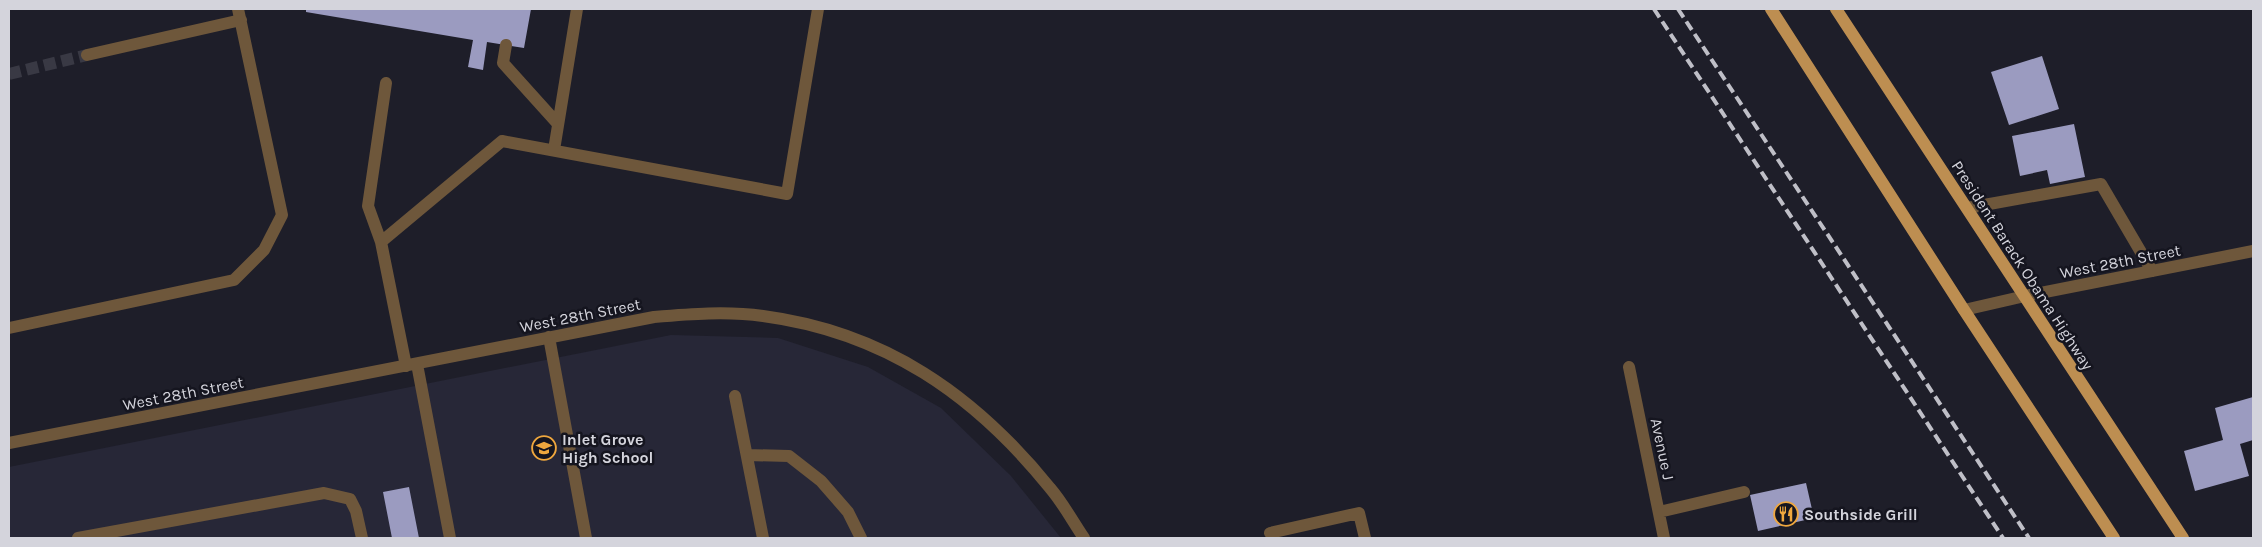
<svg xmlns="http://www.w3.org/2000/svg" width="2262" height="547" font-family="Karla,sans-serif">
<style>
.built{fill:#272737}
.building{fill:#9b9bc0}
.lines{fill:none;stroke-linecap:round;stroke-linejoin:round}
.minor-tunnel{stroke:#393944;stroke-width:12;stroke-dasharray:12 6;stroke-linecap:butt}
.minor{stroke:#6e573b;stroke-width:12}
.major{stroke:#bd8e51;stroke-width:12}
.rail{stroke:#bfbfc7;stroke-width:4;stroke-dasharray:10 5;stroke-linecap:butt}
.labels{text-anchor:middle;stroke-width:5;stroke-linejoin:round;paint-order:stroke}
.street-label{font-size:16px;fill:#d4d4dc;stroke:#15151f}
.poi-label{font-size:16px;font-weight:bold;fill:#d4d4dc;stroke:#15151f;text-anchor:start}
</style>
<rect width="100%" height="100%" fill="#1e1e29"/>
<path class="built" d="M671,335l107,3 90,29 73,41 70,68 50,62h-1052v-71z"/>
<path class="building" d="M306,9h225l-7,39 -37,-6 -4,28 -15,-3 5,-27 -167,-28z
M2042,56l17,53 -50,16 -18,-53z
M2074,124l11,53 -35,7 -3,-14 -27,6 -8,-40z
M2253,397v43l-13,4 9,32 -54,15 -11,-40 39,-11 -8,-32z
M1806,483l8,35 -56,13 -8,-36z
M409,487l10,51h-27l-9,-46z"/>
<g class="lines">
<path class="minor-tunnel" d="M9,74l78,-19"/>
<path class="minor" d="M506,45l-3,18 55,61
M87,55l154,-35
M386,83l-18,123 13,36 25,124
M554,150l23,-141
M1967,208l134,-24 51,87
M381,242l121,-101 285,53 31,-185
M1964,310l61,-14 228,-45
M9,328l225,-48 30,-30 18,-35 -44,-206
M549,337l37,201
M417,364l33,174
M1629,367l35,171
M735,396l28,142
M9,443l645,-126c36,-3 73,-6 109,-1 121,16 211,78 287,172 13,15 23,34 34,50
M747,455l42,1 32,25 27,31 13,26
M1659,512l85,-20
M1270,533l89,-20 6,25
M78,538l246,-45 26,6 6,12 6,27"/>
<path class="major" d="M1771,9l193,301 150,228
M1836,9l347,529"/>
<path class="rail" d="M1654,9l349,529
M1678,9l351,529"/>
</g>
<defs>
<g id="school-ring" transform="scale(1.25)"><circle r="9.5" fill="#15151f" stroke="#efa73e" stroke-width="1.5"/><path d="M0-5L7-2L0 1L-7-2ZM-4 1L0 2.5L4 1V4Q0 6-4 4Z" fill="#efa73e"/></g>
<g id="restaurant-ring" transform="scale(1.25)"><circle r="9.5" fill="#15151f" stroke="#efa73e" stroke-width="1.5"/><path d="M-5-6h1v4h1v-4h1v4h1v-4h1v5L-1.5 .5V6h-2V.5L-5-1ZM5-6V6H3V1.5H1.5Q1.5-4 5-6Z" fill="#efa73e"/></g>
</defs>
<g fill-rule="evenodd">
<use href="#school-ring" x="544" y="448"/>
<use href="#restaurant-ring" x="1786" y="514"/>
</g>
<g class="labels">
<g class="street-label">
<text transform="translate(2120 261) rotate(-11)" y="6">West 28th Street</text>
<text transform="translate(2023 265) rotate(57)" y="6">President Barack Obama Highway</text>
<text transform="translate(580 315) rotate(-11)" y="6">West 28th Street</text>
<text transform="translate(183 393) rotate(-11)" y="6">West 28th Street</text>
<text transform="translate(1663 449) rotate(78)" y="6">Avenue J</text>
</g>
<g class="poi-label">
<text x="562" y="445">Inlet Grove<tspan x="562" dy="18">High School</tspan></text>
<text x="1804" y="520">Southside Grill</text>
</g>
</g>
<rect width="2262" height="547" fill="none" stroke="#d4d4dc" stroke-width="20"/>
</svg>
